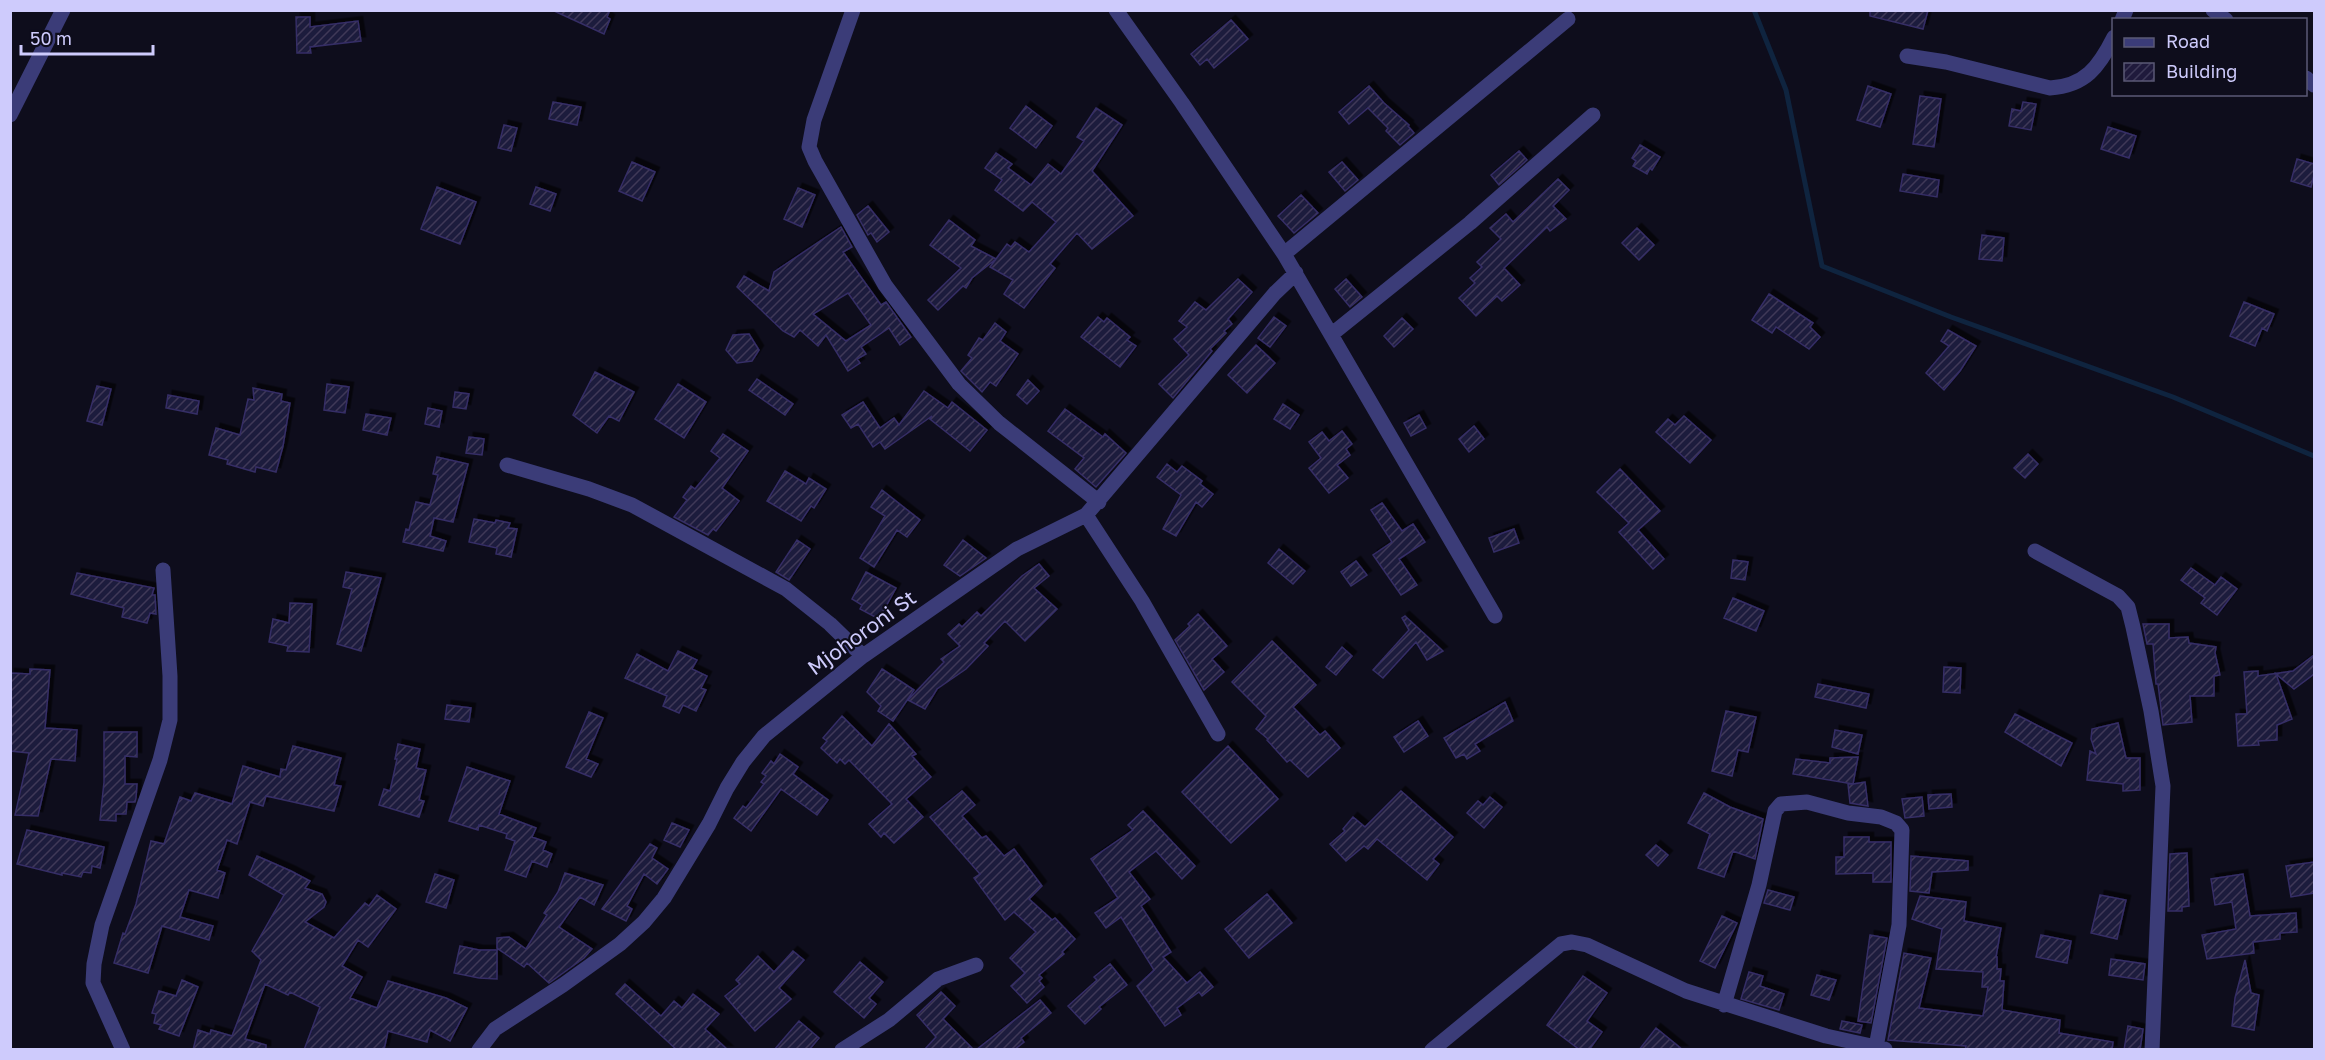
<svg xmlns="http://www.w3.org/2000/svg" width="2325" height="1060" font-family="'Golos Text',sans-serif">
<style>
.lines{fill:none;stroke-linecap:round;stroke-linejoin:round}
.stream{stroke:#0f243f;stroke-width:5}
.building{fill:url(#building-hatch);stroke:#352e66;stroke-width:1.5;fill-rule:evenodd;filter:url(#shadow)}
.minor{stroke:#3b3c78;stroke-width:15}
.labels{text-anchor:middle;stroke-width:4.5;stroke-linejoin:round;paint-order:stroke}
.street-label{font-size:21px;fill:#cecbfc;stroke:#0e0d1c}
</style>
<defs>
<pattern id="building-hatch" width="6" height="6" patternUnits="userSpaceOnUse" patternTransform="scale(1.5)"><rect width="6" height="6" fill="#1f1a3c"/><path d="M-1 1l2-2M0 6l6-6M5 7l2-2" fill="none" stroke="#3e3a59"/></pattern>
<filter id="shadow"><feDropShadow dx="4.5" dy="-4.5" stdDeviation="0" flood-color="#0009"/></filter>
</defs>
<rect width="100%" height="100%" fill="#0e0d1c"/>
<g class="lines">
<path class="stream" d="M1754,10l32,80 36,176 129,51 222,80 141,59"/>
</g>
<path class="building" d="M552,10h58l-3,7 3,2 -6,15z
M1870,10h58l-5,19 -53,-13z
M296,17h14v10l48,-6 3,20 -51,6 1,6h-14z
M1231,20l17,19 -34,29 -7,-9 -7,6 -9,-11z
M1369,86l15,17 25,22 -1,1 6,7 -14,12 -14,-14 2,-3 -20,-20 -19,16 -10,-12z
M1868,86l23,8 -11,33 -23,-7z
M1920,96l21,3 -7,48 -21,-3z
M553,102l28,5 -4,18 -28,-6z
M2023,102l13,2 -5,26 -22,-4 3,-17 9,2z
M1026,106l26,20 -16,22 -26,-20z
M1096,108l26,17 -30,46 41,45 -41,33 -15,-16 -27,31 5,4 -31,40 -20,-14 9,-14 -23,-13 6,-8 -24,19 -6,10 -3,-2 -25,24 -10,-10 33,-32 -31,-23 19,-25 26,20 -4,6 25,13 11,-15 4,3 4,-5 14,10 27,-30 -24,-20 -9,9 -28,-21 7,-10 -17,-12 11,-15 16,11 -4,4 23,17 17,-21 13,10 23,-33 -7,-4z
M504,125l13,3 -6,23 -13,-3z
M2108,127l28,9 -7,22 -28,-9z
M1640,145l20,12 -8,13 -2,-2 -3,6 -14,-8 3,-5 -4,-3z
M1519,151l8,9 -28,25 -8,-10z
M2297,159l17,5v11l-3,12 -20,-6z
M632,162l23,10 -13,29 -23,-10z
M1342,162l16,18 -13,11 -16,-19z
M1903,174l36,6 -2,17 -37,-6z
M1558,179l11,11 -16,16 13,13 -16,12 -3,-4 -43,41 16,17 -18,16 -5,-5 -21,20 -17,-18 16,-15 -5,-5 12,-11 -5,-5 24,-23 -11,-11 16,-14 7,8z
M437,187l39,15 -16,42 -39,-15z
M536,187l20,7 -6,17 -20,-7z
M798,188l17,7 -13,32 -18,-8z
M1301,195l17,18 -24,20 -16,-17z
M868,206l21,26 -12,10 -6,-9 -3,2 -11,-20z
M841,227l11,20 -9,5 38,53 5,-3 25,35 -11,8 -11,-17 -28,19 5,7 -9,5 3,4 -12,8 -22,-36 -8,11 -18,-16 -6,7 -11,-6 -46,-44 7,-11 25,15 5,-19zM848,293l23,32 -25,16 -33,-27z
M1637,228l17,17 -15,15 -17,-17z
M1982,235l22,3 -2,23 -23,-2z
M1238,279l14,13 -24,27 4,5 -8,7 2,2 -16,16 2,2 -39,47 -14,-14 30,-29 -15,-16 13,-12 -8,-6 16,-19 11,8z
M1346,279l16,18 -12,10 -15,-18z
M1769,294l44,29 -3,4 10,10 -11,12 -33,-22 -4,6 -20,-13z
M2244,302l30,12 -7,17 -5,-3 -7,18 -25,-10z
M1098,317l6,5 3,-4 23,19 -3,3 9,6 -16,21 -39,-30z
M1274,317l12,9 -16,21 -12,-9z
M1402,318l11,11 -19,18 -10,-11z
M995,323l11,9 -6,9 18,13 -22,32 -6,-4 -8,10 -21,-21 11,-13 -4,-3 11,-17 4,2z
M1948,330l28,16 -16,25 -16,19 -18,-17 23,-27 -8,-5z
M749,334l10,16 -7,11 -15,2 -11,-13 7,-15z
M1256,345l19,18 -28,30 -19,-18z
M595,372l39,20 -15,29 -10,-5 -12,17 -24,-18z
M757,379l36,25 -8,11 -36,-25z
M1028,380l11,11 -12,13 -10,-9z
M327,384l22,3 -4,26 -21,-3z
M678,384l28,18 -22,36 -29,-19z
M97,386l14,3 -9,36 -15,-4z
M253,388l29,6 -1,7 9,2 -7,43 -7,26 -20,-5 -1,5 -28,-8 1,-4 -19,-5 7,-27 24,7 8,-36 6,1z
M924,391l24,17 4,-6 35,28 -17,21 -40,-32 2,-3 -47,33 -5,-7 -7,5 -15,-23 -7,4 -9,-13 21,-13 17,26 14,-10 5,7z
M455,392l14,2 -3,15 -13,-2z
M168,395l31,6 -2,13 -31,-6z
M1283,404l16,11 -9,14 -16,-10z
M428,408l14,3 -3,16 -14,-3z
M1065,409l38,28 2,-3 21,19 -30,34 -21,-18 9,-11 -36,-27z
M366,414l25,4 -4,17 -24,-5z
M1419,415l7,13 -15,8 -7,-13z
M1684,416l27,24 -21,23 -34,-31 12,-13 7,6z
M1474,426l10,13 -15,13 -10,-13z
M1342,431l10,13 -6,5 4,6 -13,10 11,13 -19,15 -20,-25 12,-10 -12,-16 13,-10 7,9z
M723,434l25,17 -26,37 17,13 -23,30 -3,-2 -5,6 -34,-18 13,-17 -4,-3 8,-11 4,3 25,-31 -9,-7z
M469,437l15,2 -2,16 -16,-2z
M2028,454l10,10 -13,14 -11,-10z
M437,457l31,7 -15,58 -19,-4 -4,18 16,5 -3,10 -40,-9 3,-13 3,1 7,-28 14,3 8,-30 -5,-1z
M1167,464l10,8 5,-6 20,15 -2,3 13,10 -11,13 -6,-5 -20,34 -13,-7 18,-34 -24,-18z
M1620,469l40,42 -22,19 26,29 -11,10 -34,-37 10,-9 -32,-31z
M785,471l21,13 3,-6 17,11 -12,19 -3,-2 -10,15 -34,-20z
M882,490l38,30 -13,17 -10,-7 -23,37 -14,-9 25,-42 -14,-9z
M1382,503l20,28 11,-7 12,18 -26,17 18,26 -16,10 -28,-40 19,-13 -21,-32z
M474,519l21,4 1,-3 14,3 -2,5 9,1 -6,28 -15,-3 1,-6 -28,-6z
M1514,529l5,14 -25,9 -5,-14z
M797,540l13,9 -21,31 -13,-8z
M963,540l23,18 -26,18 -16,-11z
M1279,549l26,22 -12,13 -25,-21z
M1733,560l15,2 -3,18 -14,-2z
M1356,561l11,14 -16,11 -10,-14z
M1039,564l10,12 -15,12 23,21 -32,32 -20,-20 -21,22 4,3 -22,23 -29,20 -12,20 -17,-9 36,-38 -3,-3 19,-13 -12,-12 11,-10 3,3 15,-15 4,4 41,-40z
M2191,568l24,17 6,-8 16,12 -20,26 -16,-12 4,-5 -24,-18z
M346,572l35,6 -20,73 -24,-7 15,-55 -9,-2z
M866,572l30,16 -17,31 -19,-10 2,-4 -10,-6z
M77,573l77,15 -2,7h3l1,19 -6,-1 -3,10 -25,-6 2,-9 -53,-14z
M1733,598l31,13 -8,20 -32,-13z
M290,603l22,1 -3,48 -22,-1 1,-5 -19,-4 4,-23 16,4z
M1198,614l29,32 -15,13 12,13 -20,18 -29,-50 15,-14 -2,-2z
M1405,616l38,35 -16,9 -11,-18 -33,36 -10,-8 36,-40 -7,-12z
M2143,624h26v14l19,-1 1,6 27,4 -1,6 5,22 -6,1v20h-24l2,26 -29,3 -5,-41h-2l-3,-40h-6z
M1272,641l44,44 -23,22 27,28 5,-4 15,17 -32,29 -18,-17 -3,2 -20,-22 1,-1 -12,-10 10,-13 -34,-34z
M1342,647l10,9 -16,19 -10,-8z
M678,651l19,9 -5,9 15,7 -6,12 5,2 -10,21 -13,-6 -4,8 -16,-7 4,-10 -42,-18 12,-24 31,17z
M2314,655v19l-20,15 -18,-15 16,45 -15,6v15l-19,1 1,4 -21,1 -2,-32h11l-3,-42 14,-1v5l35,-5z
M1944,667l17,1 -1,25 -17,-1z
M30,669l20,1 -5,58 32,2 -2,31 -24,-2 -13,57 -23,-1 14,-62 -19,-2v-78l20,1z
M882,669l32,21 -21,31 -15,-10 3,-5 -14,-14z
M1818,684l51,10 -3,14 -51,-11z
M1505,702l8,19 -38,23 5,7 -13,8 -3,-5 -8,4 -12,-20z
M447,705l24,3 -2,14 -24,-3z
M1726,711l30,6 -8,35 -10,-2 -6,26 -20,-5z
M589,712l14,6 -17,41 12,5 -7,13 -25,-10z
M2015,714l57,29 -11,23 -56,-34z
M842,716l30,30 17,-22 27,30 -4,2 19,21 -25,22 17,18 -29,26 -10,-10 -3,4 -12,-13 23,-20 -43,-44 -4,4 -5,-5 -3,4 -16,-15 6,-7 -4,-3z
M1418,721l10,15 -24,16 -10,-15z
M2118,723l8,35h14v32l-17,1v-7l-36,-4 3,-29 6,3 -5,-15 1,-10z
M1835,730l27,5 -4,19 -26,-7z
M104,732h33v25l-12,-1v28h12l-1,14 -1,4h-8l-1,12h-10v7l-16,-1 4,-38z
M398,744l22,5 -4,19 10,2 -7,30 5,1 -5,16 -40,-12 5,-16 6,2 7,-32h-2z
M293,746l48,12 -7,27 7,1 -7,25 -68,-15 -3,10 -13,-4 -13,42 -10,-4 -10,30 8,3 -7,25 -29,-8 -9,27 33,9 -4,14 -47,-14 -14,47 -34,-10 9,-30 2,1 11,-30 15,-63 13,3 16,-47 11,4 4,-8 37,11 11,-38 37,11 1,-8 5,1z
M1228,746l50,53 -47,44 -49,-51z
M780,754l18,13 -5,7 35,26 -11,15 -36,-26 -30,42 -17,-13 9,-12 3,2 18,-24 -3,-2 5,-6 -4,-3 9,-12 3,3z
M1858,757l-5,27 12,-2 3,24 -18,-3 -2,-19h5l-60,-10 3,-15 34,4v-5z
M467,767l43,14 -11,33 37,14 -4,9 14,5 -3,8 9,4 -5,13 -15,-6 -6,16 -21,-7 10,-29 -9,-3 1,-4 -28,-9 -1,5 -29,-9z
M962,791l13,14 -13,11 20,22 4,-2 18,20 10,-7 28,37 -13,13 21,19 2,2 3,-2 20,21 -13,13 2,2 -25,21 3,3 -3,3 5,6 -17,16 -16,-17 14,-13 -15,-15 26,-26 -22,-20 -9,8 -31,-42 6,-4 -50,-57z
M1401,791l52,46 -20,22 6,5 -12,16 -50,-41 -9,10 -4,-3 -18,15 -16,-17 15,-13 -2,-2 10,-12 12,10z
M1704,793l26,14 33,12 -8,40 -22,-8 -9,26 -26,-9 12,-34 -22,-11z
M1951,794l1,13 -23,2 -1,-14z
M1490,797l12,10 -18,21 -17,-15 11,-12 5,4z
M1922,797l2,19 -19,2 -3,-19z
M1143,811l52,55 -13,13 -26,-28 -27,21 21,27 -9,7 30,46 -8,5 24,26 13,-11 13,15 -11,9 -3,-4 -22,16 4,7 -16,11 -28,-40 17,-16 -33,-53 -15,11 -11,-15 23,-15 -27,-39 42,-29 -5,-5z
M672,823l17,7 -9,17 -16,-7z
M27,830l77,17 -4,21 -8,-2 -1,7 -8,-1 -2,5 -19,-4v2l-45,-11z
M1844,837h25v5h22v40h-18v-9l-37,1v-17h8z
M650,844l7,4 -5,10 16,11 -11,15 -13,-10 -17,32 5,3 -6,12 -24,-12z
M1656,845l12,10 -10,11 -12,-11z
M2187,853l2,53 -7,1v4h-14l2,-57z
M257,856l34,15 19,10 -5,7 17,6 4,8 -2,5 -19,15 29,16 31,-35 4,3 8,-11 19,14 -28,38 -10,-7 -16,26 20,11 -12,21 27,10 11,-27 58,17 21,10 -17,33 -20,-11 -3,12 -39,-11 -4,19h-80l16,-43 -30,-15 -2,3 -23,-11 -20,55 21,6v5h-73l5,-20 12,4 1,-4 21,6 29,-76 -9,-9 32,-56 -35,-20z
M1911,856l57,5v9l-36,2 -3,21 -19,-2z
M2314,862v31l-23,4 -5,-31z
M565,873l38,12 -9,20 -14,-8 -21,30 33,22 -8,9 -35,25 -22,-20 -3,4 -27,-19v-10l12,-1 17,12 21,-34 -3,-2 14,-21z
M435,874l19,6 -8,28 -20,-6z
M2243,874l7,42 46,-3 1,19 -17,1v6l-27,3 1,11 -47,6 -5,-24 34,-6 -4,-27 -17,3 -4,-26z
M1768,890l26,7 -4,13 -26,-7z
M1267,894l25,29 -43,35 -24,-29z
M2100,895l26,5 -9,39 -26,-6z
M1920,896l46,6 -2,19 37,7 -5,29h1v12h4l-1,12h4l-2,29 58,10 -1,13 54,9 -1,8h-147l1,-4 -78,-6 16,-87 27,5 -12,50 64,8 5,-29h-6l1,-15 -47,-3 6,-40 -30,-10z
M1722,916l15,7 -22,45 -15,-7z
M1870,935l17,3 -16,85 -13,-2z
M2041,935l30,6 -4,22 -31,-6z
M460,946l19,4h18v29l-18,-1 -25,-5z
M793,951l11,9 -25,28 12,11 -36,32 -30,-35 15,-12 -4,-4 22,-24 16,16z
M2111,959l34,5 -2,16 -34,-5z
M2245,960l6,33 8,2 -5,35 -22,-4 3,-28z
M860,962l23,20 -14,16 7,6 -12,14 -30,-26z
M1110,964l17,21 -28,22 2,2 -16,15 -17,-18 29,-26 -3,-3z
M1749,972l14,4 -3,10 24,8 -5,16 -38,-11z
M1817,975l19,5 -7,20 -18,-5z
M1583,976l24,17 -20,28 15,11 -13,18h-9l-33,-25z
M182,980l16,7 -19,49 -20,-7 2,-4 -7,-2 2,-9 -4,-1 7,-22 17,5z
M625,984l36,32 13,-15 8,7 11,-14 26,20 -14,15 23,21h-51l-61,-56z
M941,992l14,14 -12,13 31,31h-50l12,-13 -19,-22z
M1040,1000l11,13 -30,25 3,4 -10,8h-38z
M799,1021l20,17 -10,12h-35z
M1842,1021l20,4 -2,8 -20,-4z
M2128,1026l15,3 -3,21h-16z
M1656,1028l27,22h-44z"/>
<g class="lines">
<path class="minor" d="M853,10l-39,110 -5,27 6,14 70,124 74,99 40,39 100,79
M1116,10l66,93 102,151 211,362
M2213,10l13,10
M2122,20l4,-10
M1907,56l39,6 104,26c35,-2 49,-21 64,-51
M2306,78l8,7
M10,115l53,-105
M1284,254l284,-235
M1332,334l138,-111 123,-108
M507,465l82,24 43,16 154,84 44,35 33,32
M1086,515l56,86 76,133
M2035,551l83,45 10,11 5,20 18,84 12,75 -11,264
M1724,1005l35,-120 16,-74 6,-7 26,-2 41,11 33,4 15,6 6,7 -3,95 -23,122
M123,1050l-30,-67 1,-19 8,-39 58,-165 10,-40v-44l-7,-106
M479,1050l16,-21 68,-44 57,-41 24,-22 20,-24 45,-74 18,-36 16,-26 21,-26 99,-80 154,-107 69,-34 189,-222 21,-20
M842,1050l47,-30 49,-41 38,-14
M1432,1050l129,-106 11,-2 15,3 99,46 140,45 59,13"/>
</g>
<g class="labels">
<g class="street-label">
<text transform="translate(862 633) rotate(-36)" y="7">Mjohoroni St</text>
</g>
</g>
<rect width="2325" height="1060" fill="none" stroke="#cecbfc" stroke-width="24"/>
<rect x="2112" y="18" width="195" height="78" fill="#0e0d1c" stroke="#5b5976" stroke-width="1.5"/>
<rect x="2124" y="38" width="30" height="9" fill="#3b3c78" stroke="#5b5976" stroke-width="1.5"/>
<text x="2166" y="48" font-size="18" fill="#cecbfc">Road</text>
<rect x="2124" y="63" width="30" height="18" fill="url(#building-hatch)" stroke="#5b5976" stroke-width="1.5"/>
<text x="2166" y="78" font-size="18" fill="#cecbfc">Building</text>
<path d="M21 45v9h132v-9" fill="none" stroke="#cecbfc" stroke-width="3"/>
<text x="30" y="45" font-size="18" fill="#cecbfc" stroke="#0e0d1c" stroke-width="4.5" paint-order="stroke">50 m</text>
</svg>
